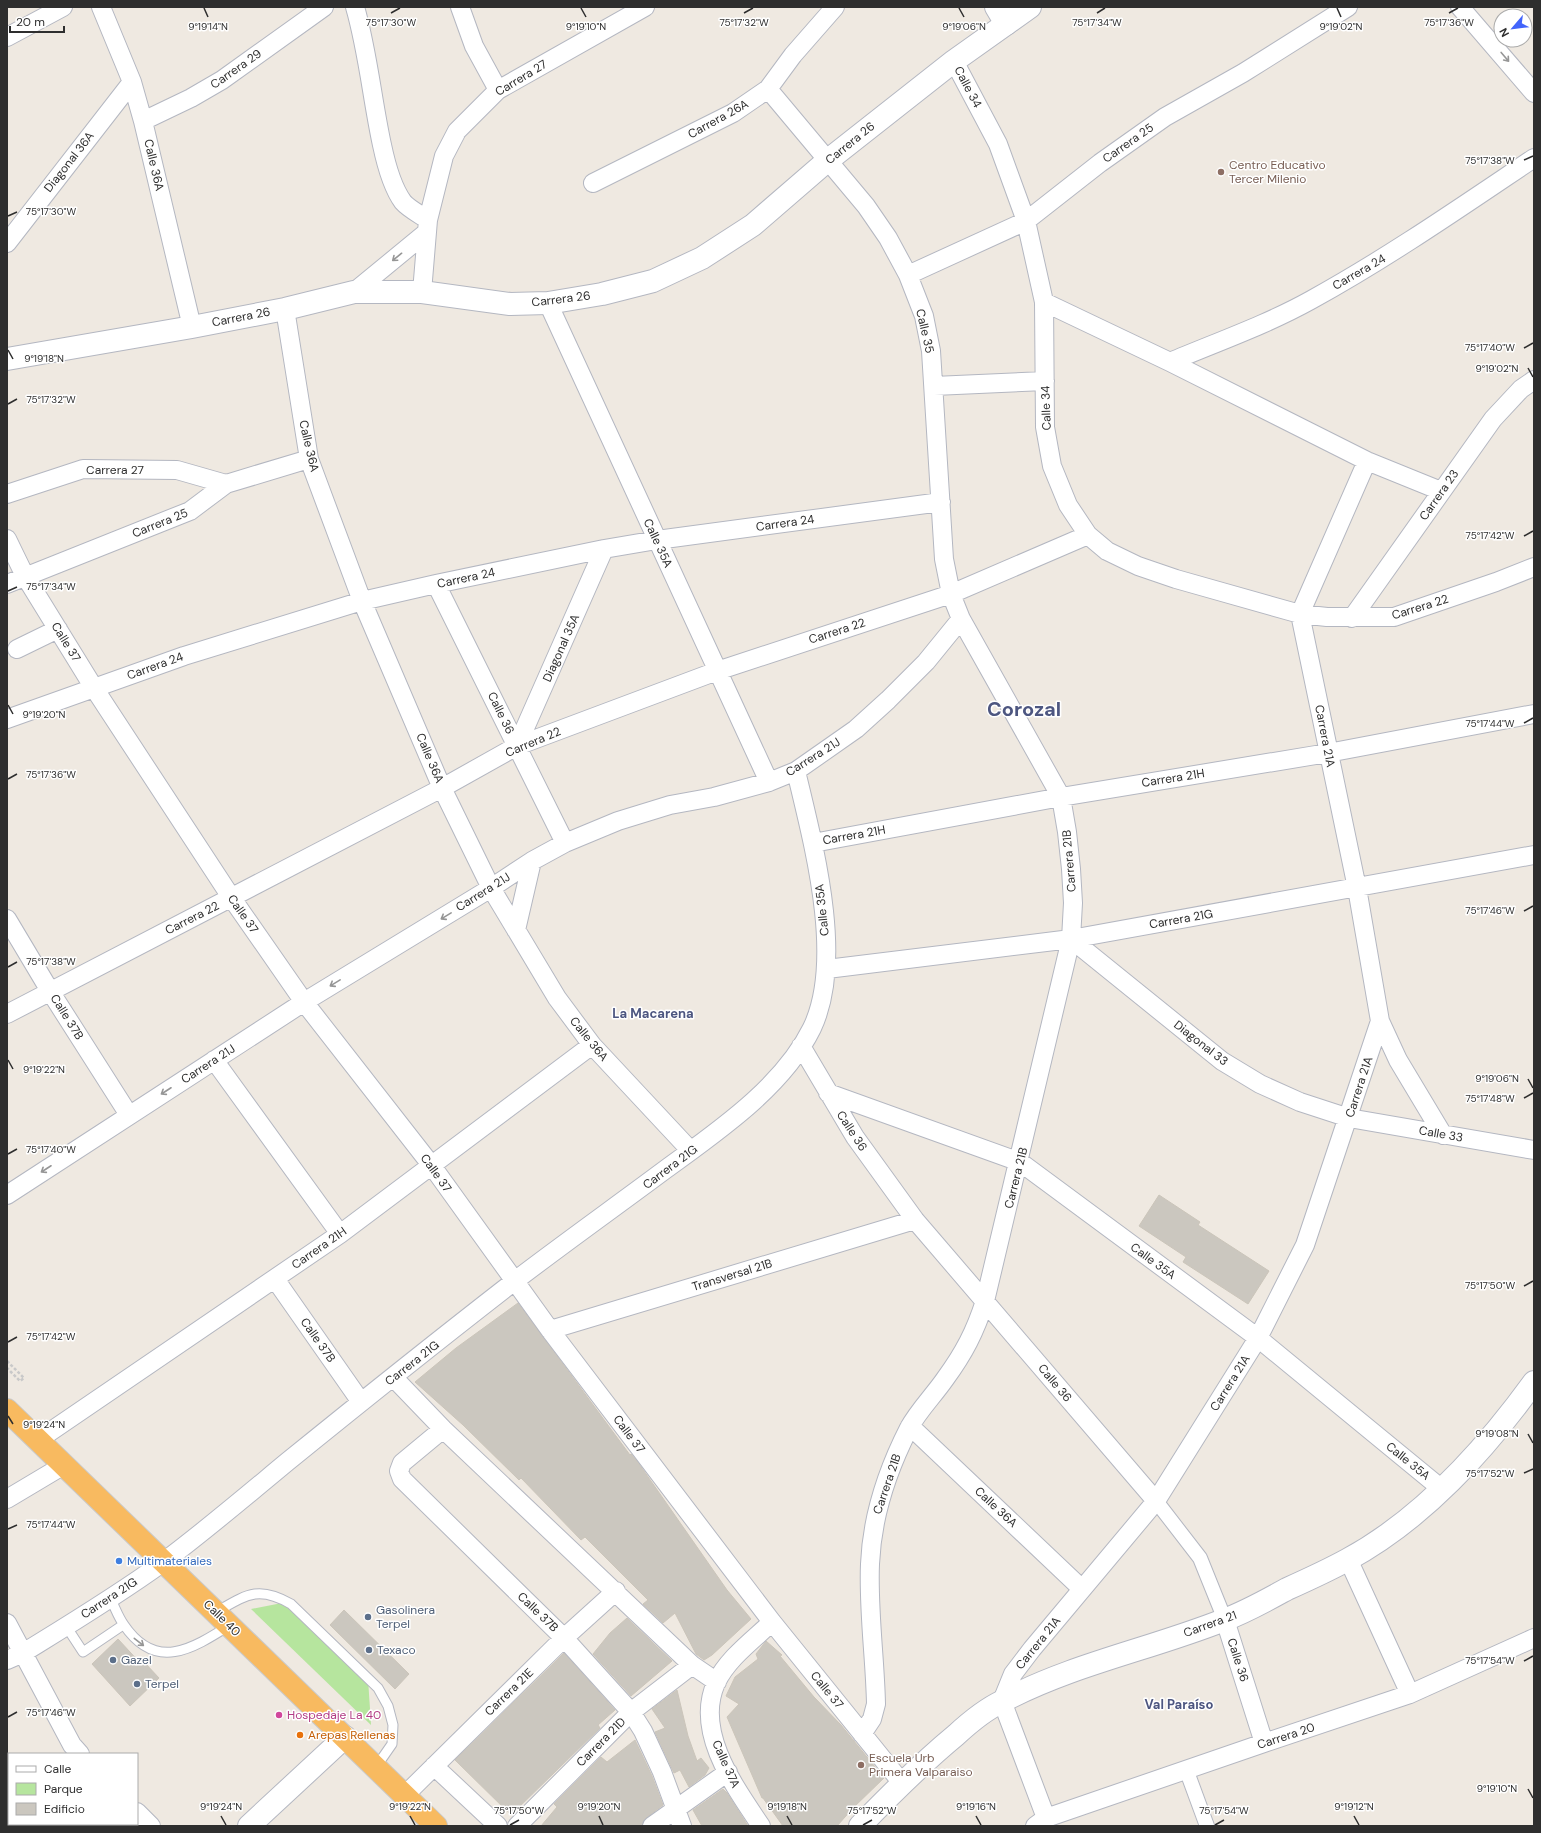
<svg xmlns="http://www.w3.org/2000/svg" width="1541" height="1833" font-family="'DM Sans',sans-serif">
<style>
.green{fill:#b6e59e}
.building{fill:#cbc7bf;stroke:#cbc5ba}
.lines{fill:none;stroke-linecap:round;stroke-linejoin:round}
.service-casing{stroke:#b4b7c1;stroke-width:11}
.pedestrian-casing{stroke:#b4b7c1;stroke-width:16}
.minor-casing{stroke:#b4b7c1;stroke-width:20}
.tertiary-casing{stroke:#b4b7c1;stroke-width:24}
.secondary-casing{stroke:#b4b7c1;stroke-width:24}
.trunk-casing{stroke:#c9c9c9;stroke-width:24}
.path{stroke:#c9c9c9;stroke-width:2.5;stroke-dasharray:3 2;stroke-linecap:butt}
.service{stroke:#fff;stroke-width:9}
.pedestrian{stroke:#fff;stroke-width:14}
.minor{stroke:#fff;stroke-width:18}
.tertiary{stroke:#fff;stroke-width:22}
.secondary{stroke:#fff;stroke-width:22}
.trunk{stroke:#f8ba60;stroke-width:22}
.oneway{stroke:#969696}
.ticks{fill:none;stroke:#2e2e2e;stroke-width:1.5}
.education-dot{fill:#8d6e63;stroke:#fff;stroke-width:1.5}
.shop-dot{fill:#3f7fe0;stroke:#fff;stroke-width:1.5}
.service-dot{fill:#5c6f8a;stroke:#fff;stroke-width:1.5}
.hotel-dot{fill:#d1479c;stroke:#fff;stroke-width:1.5}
.food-dot{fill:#e8710a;stroke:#fff;stroke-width:1.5}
.labels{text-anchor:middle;stroke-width:3;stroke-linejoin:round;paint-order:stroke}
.street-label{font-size:12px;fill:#2e2e2e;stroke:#fff}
.education-label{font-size:12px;fill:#785e54;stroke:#fff;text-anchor:start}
.shop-label{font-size:12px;fill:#366cbe;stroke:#fff;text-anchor:start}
.service-label{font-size:12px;fill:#4e5e75;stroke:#fff;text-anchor:start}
.hotel-label{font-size:12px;fill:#b23c85;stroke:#fff;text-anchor:start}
.food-label{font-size:12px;fill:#c56008;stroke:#fff;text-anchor:start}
.neighbourhood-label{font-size:13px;font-weight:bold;fill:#4d5680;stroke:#fff}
.town-label{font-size:20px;font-weight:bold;fill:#4d5680;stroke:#fff}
.ticks-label{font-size:10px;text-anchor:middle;fill:#2e2e2e;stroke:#fff;stroke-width:3;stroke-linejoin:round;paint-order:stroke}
</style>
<rect width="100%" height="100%" fill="#efe9e1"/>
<path class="green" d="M287,1602l81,76 3,47 -120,-116z"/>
<path class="building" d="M1159,1195l41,27 -2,3 71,46 -21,33 -65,-42 3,-5 -47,-31z
M518,1303l112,152 1,-1 6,7 90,129 24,29 -39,36 -8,5 -8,-6 -21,-41 -12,10 -20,-19 5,-4 -63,-63 -4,3 -60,-62 -2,2 -56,-55 -48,-43 41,-34z
M344,1610l65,64 -14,15 -65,-64z
M627,1618l45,43 -41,35 -38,-42 17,-21z
M118,1639l24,26 3,-2 14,15 -29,28 -38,-42z
M766,1641l16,14 -2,1 34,41 27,28 43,53 -31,30 -16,18h-54l-20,-28h-1l-35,-81 12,-13 -13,-8 9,-19 23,-18 -2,-5z
M564,1653l51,57 -17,15 2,3 -89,87 -56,-55z
M677,1690l11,46 9,25 4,-3 8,10 -4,7 -16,12 -9,-17 -6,3 -19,-41 10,-4 -13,-19z
M635,1740l17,36 11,29 -17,13 -4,8h-101l16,-19 -3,-3 47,-47 6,5z
M723,1789l4,4 21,33h-46l-9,-16z"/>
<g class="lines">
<g class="service-casing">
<path id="service" d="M110,1598c5,9 8,19 14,27 32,47 68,24 106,0
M216,1612c30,-17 42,-27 75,-8l87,84 10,18 5,19 -1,19 -16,23
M66,1626l17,26 40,-27"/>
</g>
<g class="pedestrian-casing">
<path id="pedestrian" d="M1156,1501l44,57 25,62
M1186,1769l21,57"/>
</g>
<g class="minor-casing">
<path id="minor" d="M101,7l31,75 11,39 49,206
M355,7c13,45 17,92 27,138 4,19 10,42 21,57 6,7 18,13 25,18
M460,7l14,39 24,44
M1460,7l74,86
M7,37l56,-30
M954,61l44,83 28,77 18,81 1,125 7,39 16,39 20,30 19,16 31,15 38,13 124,35 27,3h67l102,-35 38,-15
M768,89l98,117 22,32 20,37 16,41 7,35 13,208 7,35 10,25 100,178 6,35 4,37 2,34 -2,36 -86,362c-10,31 -21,52 -40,78 -11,16 -27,32 -36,49 -22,43 -37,87 -39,136 -2,46 5,93 6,140l-4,15 -10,15
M143,121l48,-23 31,-18 102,-73
M593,183l140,-70 35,-24 25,-34 42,-48
M7,243l125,-161
M908,275l118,-54 74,-58 65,-46 78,-44 105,-66
M354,292l73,-60
M422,292l6,-72 16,-64 13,-25 41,-41 147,-83
M1044,302l126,60 197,99 74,30
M548,303l221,479
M285,309l24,150 53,142 80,187 49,100 66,110 35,47 99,106
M1170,362c47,-20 96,-37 141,-62 78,-43 150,-93 223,-142
M934,386l111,-5
M7,494l76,-25 94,1 49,14
M7,539l18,37 69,112 137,209 73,105 128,164 118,164 222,292 130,161
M7,584l183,-73 36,-27 83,-25
M436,584l129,259
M1352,618l141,-199 28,-30 13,-9
M17,649l41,-20
M7,719l177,-63 178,-55 74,-17 168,-35 53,-9 284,-38
M517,746l87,-197
M813,843l248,-46 267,-44 206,-39
M7,919l43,72 79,124
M516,930l16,-69
M1071,939l151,122 38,23 40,18 49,16 185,32
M827,969l244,-30 463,-84
M7,1014l435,-226 75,-42 200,-75 234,-77 137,-59
M1380,1021l18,39 45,75
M801,1046l54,91 60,83 241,281
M214,1060l126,174
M828,1093l192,69 238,176 185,152
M7,1195l297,-193 187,-114 41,-27 33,-18 53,-22 52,-16 44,-8 55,-15 27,-11 60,-42 32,-29 38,-38 35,-43
M275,1279l86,123
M550,1330l365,-110
M393,1377l50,52 249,236 25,17
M910,1426l172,163
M443,1429l-41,34 -3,8 3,8 162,159 67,74 12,19 19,41 20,54
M38,1440l302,-206 252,-189
M7,1499l57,-34
M1348,1559l62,135
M1225,1620l39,123
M7,1623l65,122 8,9
M7,1660l16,-7c47,-29 95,-58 139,-90 43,-32 84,-67 125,-101 74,-60 149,-120 225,-179 51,-39 103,-76 154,-114 52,-38 117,-82 146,-141 33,-69 1,-185 -16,-257
M434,1766l64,60
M405,1795l159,-157 52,-47
M7,1804l2,-2
M137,1812l14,14
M1046,1818l-44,-117 11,-27 19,-25 124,-148 102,-163 47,-93 75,-224 -23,-133 -57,-274 67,-153
M517,1826l114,-114 61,-47
M652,1826l76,-54
M761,1826c-26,-39 -67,-94 -45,-143 11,-24 37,-43 56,-61
M1035,1826l11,-8 218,-75 146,-49 124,-56"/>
</g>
<g class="tertiary-casing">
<path id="tertiary" d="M996,7l10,17
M249,1826l96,-89
M860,1826c31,-32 62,-63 96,-91 14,-13 30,-26 47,-34 70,-37 148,-52 221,-81 22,-8 43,-20 63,-31 20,-9 40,-18 60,-29 76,-41 137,-109 187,-178"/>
</g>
<g class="secondary-casing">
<path id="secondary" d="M7,359l185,-32 93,-18 69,-17h68l88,12 38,-1 54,-9 51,-13 49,-23 51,-33 74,-64 127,-100 76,-54"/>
</g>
<g class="trunk-casing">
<path id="trunk" d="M7,1410l429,416"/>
</g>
<path class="path" d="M7,1361l17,17 -4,3 -13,-13"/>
<use href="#service" class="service"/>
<use href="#pedestrian" class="pedestrian"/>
<use href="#minor" class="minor"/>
<use href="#tertiary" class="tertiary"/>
<use href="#secondary" class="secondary"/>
<use href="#trunk" class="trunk"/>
</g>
<defs><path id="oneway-shaft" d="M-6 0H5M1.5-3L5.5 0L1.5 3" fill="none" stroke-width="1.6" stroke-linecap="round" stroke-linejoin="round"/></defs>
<g class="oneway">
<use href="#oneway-shaft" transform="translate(1505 57) rotate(50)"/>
<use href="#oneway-shaft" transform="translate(397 257) rotate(141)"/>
<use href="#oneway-shaft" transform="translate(446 916) rotate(149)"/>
<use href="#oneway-shaft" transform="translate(335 983) rotate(149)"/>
<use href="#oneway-shaft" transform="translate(166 1091) rotate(147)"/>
<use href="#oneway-shaft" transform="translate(46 1169) rotate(147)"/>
<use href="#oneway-shaft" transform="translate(139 1642) rotate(38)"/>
</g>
<path class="ticks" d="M204,8l4,9M581,8l5,9M959,8l5,9M1337,8l4,9M391,13l9,-5M744,13l9,-5M1097,13l8,-5M1449,13l9,-5M1524,160l9,-4M8,216l9,-4M1524,348l9,-5M8,350l5,9M1528,368l5,9M8,404l9,-5M1524,536l9,-5M8,591l9,-4M8,705l5,9M1524,723l9,-5M8,779l9,-5M1524,911l9,-5M8,967l9,-5M8,1060l5,9M1528,1079l5,9M1524,1098l9,-5M8,1154l9,-5M1524,1286l9,-5M8,1342l9,-5M8,1416l5,8M1528,1434l5,9M1524,1473l9,-4M8,1529l9,-4M1524,1661l9,-5M8,1717l9,-5M1528,1789l5,9M221,1816l5,9M410,1816l5,9M599,1816l4,9M787,1816l5,9M976,1816l5,9M1354,1816l5,9M510,1825l9,-5M863,1825l9,-5M1215,1825l9,-5"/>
<g class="education-dot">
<circle cx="1221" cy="172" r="4"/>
<circle cx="861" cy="1765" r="4"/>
</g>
<circle class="shop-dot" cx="119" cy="1561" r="4"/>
<g class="service-dot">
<circle cx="368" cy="1617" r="4"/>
<circle cx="369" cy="1650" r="4"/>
<circle cx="113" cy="1660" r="4"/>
<circle cx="137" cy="1684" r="4"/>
</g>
<circle class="hotel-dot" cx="279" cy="1715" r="4"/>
<circle class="food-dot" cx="300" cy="1735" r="4"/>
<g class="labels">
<g class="street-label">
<text transform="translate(236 69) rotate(-35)" y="4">Carrera 29</text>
<text transform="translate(521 78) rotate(-31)" y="4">Carrera 27</text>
<text transform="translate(968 87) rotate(62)" y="4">Calle 34</text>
<text transform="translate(718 119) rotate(-29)" y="4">Carrera 26A</text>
<text transform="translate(850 143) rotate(-39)" y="4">Carrera 26</text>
<text transform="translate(1128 143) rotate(-35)" y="4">Carrera 25</text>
<text transform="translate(69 162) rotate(-52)" y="4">Diagonal 36A</text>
<text transform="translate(154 165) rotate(77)" y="4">Calle 36A</text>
<text transform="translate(1359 272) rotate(-30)" y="4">Carrera 24</text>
<text transform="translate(561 299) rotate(-7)" y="4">Carrera 26</text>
<text transform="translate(241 317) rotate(-11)" y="4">Carrera 26</text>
<text transform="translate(925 331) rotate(77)" y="4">Calle 35</text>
<text transform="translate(1046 408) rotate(-92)" y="4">Calle 34</text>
<text transform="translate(309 446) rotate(77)" y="4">Calle 36A</text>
<text x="115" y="474">Carrera 27</text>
<text transform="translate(1439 495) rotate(-55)" y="4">Carrera 23</text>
<text transform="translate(160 523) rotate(-22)" y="4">Carrera 25</text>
<text transform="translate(785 523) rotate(-8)" y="4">Carrera 24</text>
<text transform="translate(658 543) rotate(65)" y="4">Calle 35A</text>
<text transform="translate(466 578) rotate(-12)" y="4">Carrera 24</text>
<text transform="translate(1420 607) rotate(-17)" y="4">Carrera 22</text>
<text transform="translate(837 631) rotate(-18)" y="4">Carrera 22</text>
<text transform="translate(66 642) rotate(58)" y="4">Calle 37</text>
<text transform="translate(561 648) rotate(-66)" y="4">Diagonal 35A</text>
<text transform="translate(155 666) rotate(-20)" y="4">Carrera 24</text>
<text transform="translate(501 713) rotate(64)" y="4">Calle 36</text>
<text transform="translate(1325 736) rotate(79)" y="4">Carrera 21A</text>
<text transform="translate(533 742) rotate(-23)" y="4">Carrera 22</text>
<text transform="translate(813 757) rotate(-32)" y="4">Carrera 21J</text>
<text transform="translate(430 758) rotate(67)" y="4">Calle 36A</text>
<text transform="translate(1173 778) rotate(-9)" y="4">Carrera 21H</text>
<text transform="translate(854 835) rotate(-10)" y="4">Carrera 21H</text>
<text transform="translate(1069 861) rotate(-95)" y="4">Carrera 21B</text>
<text transform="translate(483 892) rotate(-32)" y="4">Carrera 21J</text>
<text transform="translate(822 910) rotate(-96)" y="4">Calle 35A</text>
<text transform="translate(243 914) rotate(55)" y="4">Calle 37</text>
<text transform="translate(192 918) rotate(-27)" y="4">Carrera 22</text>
<text transform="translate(1181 919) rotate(-10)" y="4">Carrera 21G</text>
<text transform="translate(67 1017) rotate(58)" y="4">Calle 37B</text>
<text transform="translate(589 1039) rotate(51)" y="4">Calle 36A</text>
<text transform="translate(1201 1043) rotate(38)" y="4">Diagonal 33</text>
<text transform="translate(208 1064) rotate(-33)" y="4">Carrera 21J</text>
<text transform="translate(1359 1087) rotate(-72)" y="4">Carrera 21A</text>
<text transform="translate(852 1131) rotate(57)" y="4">Calle 36</text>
<text transform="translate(1441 1134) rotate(10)" y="4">Calle 33</text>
<text transform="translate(670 1167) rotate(-37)" y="4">Carrera 21G</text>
<text transform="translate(436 1173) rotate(54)" y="4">Calle 37</text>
<text transform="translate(1016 1178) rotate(-76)" y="4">Carrera 21B</text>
<text transform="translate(319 1248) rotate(-35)" y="4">Carrera 21H</text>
<text transform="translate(1153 1261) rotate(36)" y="4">Calle 35A</text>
<text transform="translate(732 1275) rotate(-17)" y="4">Transversal 21B</text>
<text transform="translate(318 1340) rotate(55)" y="4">Calle 37B</text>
<text transform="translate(412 1363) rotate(-38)" y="4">Carrera 21G</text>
<text transform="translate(1055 1383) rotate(50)" y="4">Calle 36</text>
<text transform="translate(1230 1383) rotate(-58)" y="4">Carrera 21A</text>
<text transform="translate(629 1434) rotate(53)" y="4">Calle 37</text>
<text transform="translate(1408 1461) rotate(39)" y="4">Calle 35A</text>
<text transform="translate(887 1484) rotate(-71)" y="4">Carrera 21B</text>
<text transform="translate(996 1507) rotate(43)" y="4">Calle 36A</text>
<text transform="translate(109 1598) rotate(-33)" y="4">Carrera 21G</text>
<text transform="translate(538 1612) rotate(44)" y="4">Calle 37B</text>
<text transform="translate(222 1618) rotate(44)" y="4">Calle 40</text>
<text transform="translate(1210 1624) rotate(-20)" y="4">Carrera 21</text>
<text transform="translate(1038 1643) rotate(-51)" y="4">Carrera 21A</text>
<text transform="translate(1238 1660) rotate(72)" y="4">Calle 36</text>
<text transform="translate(827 1690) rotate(51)" y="4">Calle 37</text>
<text transform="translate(509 1692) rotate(-44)" y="4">Carrera 21E</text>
<text transform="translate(1286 1736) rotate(-18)" y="4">Carrera 20</text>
<text transform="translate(601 1742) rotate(-45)" y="4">Carrera 21D</text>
<text transform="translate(726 1764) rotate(66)" y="4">Calle 37A</text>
</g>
<g class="education-label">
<text x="1229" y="169">Centro Educativo<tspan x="1229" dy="14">Tercer Milenio</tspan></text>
<text x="869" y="1762">Escuela Urb<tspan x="869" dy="14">Primera Valparaiso</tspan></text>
</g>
<g class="shop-label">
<text x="127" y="1565">Multimateriales</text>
</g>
<g class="service-label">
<text x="376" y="1614">Gasolinera<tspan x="376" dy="14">Terpel</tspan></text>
<text x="377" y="1654">Texaco</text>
<text x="121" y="1664">Gazel</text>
<text x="145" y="1688">Terpel</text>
</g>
<g class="hotel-label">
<text x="287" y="1719">Hospedaje La 40</text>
</g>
<g class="food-label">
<text x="308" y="1739">Arepas Rellenas</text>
</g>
<g class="neighbourhood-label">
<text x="653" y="1018">La Macarena</text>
<text x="1179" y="1709">Val Paraíso</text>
</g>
<g class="town-label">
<text x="1024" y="716">Corozal</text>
</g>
</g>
<g class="ticks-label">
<text x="744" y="26">75°17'32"W</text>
<text x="1449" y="26">75°17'36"W</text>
<text x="391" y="26">75°17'30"W</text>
<text x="1097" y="26">75°17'34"W</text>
<text x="586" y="30">9°19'10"N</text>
<text x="1341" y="30">9°19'02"N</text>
<text x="208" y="30">9°19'14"N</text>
<text x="964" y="30">9°19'06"N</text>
<text x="1490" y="164">75°17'38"W</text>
<text x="51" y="215">75°17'30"W</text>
<text x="1490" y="351">75°17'40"W</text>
<text x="44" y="362">9°19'18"N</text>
<text x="1497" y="372">9°19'02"N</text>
<text x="51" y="403">75°17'32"W</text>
<text x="1490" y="539">75°17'42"W</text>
<text x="51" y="590">75°17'34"W</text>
<text x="44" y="718">9°19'20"N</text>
<text x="1490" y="727">75°17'44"W</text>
<text x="51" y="778">75°17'36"W</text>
<text x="1490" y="914">75°17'46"W</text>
<text x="51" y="965">75°17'38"W</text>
<text x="44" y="1073">9°19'22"N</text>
<text x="1497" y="1082">9°19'06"N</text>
<text x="1490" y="1102">75°17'48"W</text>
<text x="51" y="1153">75°17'40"W</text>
<text x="1490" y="1289">75°17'50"W</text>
<text x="51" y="1340">75°17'42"W</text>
<text x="44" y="1428">9°19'24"N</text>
<text x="1497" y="1437">9°19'08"N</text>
<text x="1490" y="1477">75°17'52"W</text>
<text x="51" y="1528">75°17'44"W</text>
<text x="1490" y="1664">75°17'54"W</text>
<text x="51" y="1716">75°17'46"W</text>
<text x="1497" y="1792">9°19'10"N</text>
<text x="221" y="1810">9°19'24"N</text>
<text x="410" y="1810">9°19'22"N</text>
<text x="599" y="1810">9°19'20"N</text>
<text x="787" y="1810">9°19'18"N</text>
<text x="976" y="1810">9°19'16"N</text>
<text x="1354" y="1810">9°19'12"N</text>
<text x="519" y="1814">75°17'50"W</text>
<text x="872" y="1814">75°17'52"W</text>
<text x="1224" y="1814">75°17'54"W</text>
</g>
<rect width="1541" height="1833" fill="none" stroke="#2e2e2e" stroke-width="16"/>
<rect x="8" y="1753" width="130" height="72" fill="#ffffff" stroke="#ababab"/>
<rect x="16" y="1766" width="20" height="6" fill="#ffffff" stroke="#ababab"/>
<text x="44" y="1773" font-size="12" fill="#2e2e2e">Calle</text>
<rect x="16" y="1783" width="20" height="12" fill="#b6e59e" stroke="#ababab"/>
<text x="44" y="1793" font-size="12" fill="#2e2e2e">Parque</text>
<rect x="16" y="1803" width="20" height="12" fill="#cbc7bf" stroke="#ababab"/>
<text x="44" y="1813" font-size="12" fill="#2e2e2e">Edificio</text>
<g transform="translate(1513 28) rotate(242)"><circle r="19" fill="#ffffff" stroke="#ababab"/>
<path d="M0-3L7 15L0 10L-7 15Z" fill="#4264fb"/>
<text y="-6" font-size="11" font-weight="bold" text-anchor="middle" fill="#2e2e2e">N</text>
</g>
<path d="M10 26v6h54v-6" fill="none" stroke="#2e2e2e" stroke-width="2"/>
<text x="16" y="26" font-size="12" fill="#2e2e2e" stroke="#ffffff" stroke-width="3" paint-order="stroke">20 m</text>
</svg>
